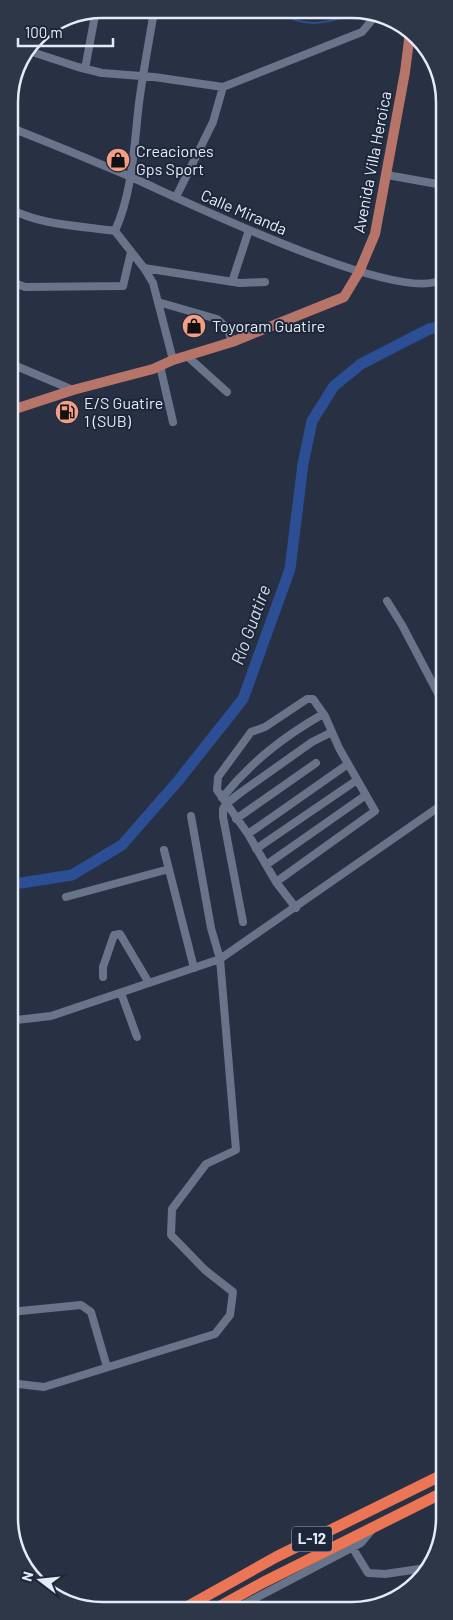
<svg xmlns="http://www.w3.org/2000/svg" width="453" height="1620" font-family="Barlow,sans-serif">
<style>
.lines{fill:none;stroke-linecap:round;stroke-linejoin:round}
.stream{stroke:#2b4e95;stroke-width:2}
.river{stroke:#2b4e95;stroke-width:11}
.minor{stroke:#69748a;stroke-width:8}
.major{stroke:#b7756a;stroke-width:10}
.highway{stroke:#eb7554;stroke-width:11}
.labels{text-anchor:middle;stroke-width:4;stroke-linejoin:round;paint-order:stroke}
.shield{fill:#1d2739;stroke:#a8b0be;stroke-width:1}
.shield-label{font-size:15px;font-weight:bold;fill:#e4ebf7}
.poi-label{font-size:16px;fill:#e4ebf7;stroke:#1d2739;text-anchor:start}
.street-label{font-size:16px;fill:#e4ebf7;stroke:#1d2739}
.water-label{font-size:18px;font-style:italic;fill:#cfdaee;stroke:#1d2739}
.rim{fill:none;stroke:#e4ebf7;stroke-width:2.5}
</style>
<rect width="100%" height="100%" fill="#273143"/>
<g class="lines">
<path class="stream" d="M277,10c31,23 56,10 88,1"/>
<path class="river" d="M10,883h11l51,-8 50,-30 56,-64 65,-82 47,-130 13,-105 9,-43 22,-35 27,-22 68,-35 14,-3"/>
<path class="minor" d="M29,51l49,16 24,6 52,4 69,10 139,-55 15,-18
M85,69l11,-59
M9,127c41,16 82,33 122,50 50,22 270,130 312,102
M387,175l56,10
M176,197l37,-75 10,-35
M9,208c29,17 72,18 106,23
M115,231c18,-40 19,-86 24,-128 4,-31 10,-61 15,-92
M115,231l29,37 9,15 20,77
M144,268l96,15 25,-1
M9,281l16,6 98,-1 8,-34
M232,282l17,-52
M158,302l59,17 11,10 4,13
M187,356l40,36
M9,363l64,27
M160,366l13,56
M387,601l15,24 41,78
M222,798c29,-36 61,-61 101,-84
M236,819l80,-56
M248,834l100,-70
M256,849l101,-69
M164,850l30,118
M266,865l100,-70
M276,882l99,-71 -36,-63 -14,-32 -12,-17h-6l-42,28 -14,5 -33,45 -1,13 31,44 28,48 20,26
M66,897l103,-28
M243,922l-20,-105v-8l3,-5 14,-11 72,-51 20,-10
M103,977v-10l11,-32 6,-1 29,49
M121,993l16,44
M10,1018l6,2 35,-4 169,-57 223,-155
M10,1312l71,-7 10,7 16,55
M10,1383l34,4 171,-53 15,-19 3,-23 -28,-22 -34,-35 1,-26 34,-45 30,-14 -16,-191 -9,-31 -20,-112
M352,1547l16,26 17,1 41,-6
M235,1609l126,-66 10,-12"/>
<path class="major" d="M9,411l64,-21 80,-21 20,-9 59,-18 112,-45 15,-25 16,-38 30,-162 5,-40"/>
<path class="highway" d="M183,1609l93,-52 168,-83
M215,1609l47,-26 182,-91"/>
</g>
<defs>
<g id="shop-disc" transform="scale(1.25)"><circle r="9.5" fill="#f39f86" stroke="#1d2739"/><path d="M-5-2.5h2.3a2.7 3.5 0 0 1 5.4 0H5L5.5 6h-11ZM-1.5-2.5h3a1.5 2.3 0 0 0-3 0Z" fill="#111"/></g>
<g id="fuel-disc" transform="scale(1.25)"><circle r="9.5" fill="#f39f86" stroke="#1d2739"/><path d="M-5.5-6h7V0h2V4h1.3V-2.5L3-4.5l.8-.8L6-3V5H2.5V1h-1V6h-7ZM-4.2-4.7v3.2H.2V-4.7Z" fill="#111"/></g>
</defs>
<g fill-rule="evenodd">
<use href="#shop-disc" x="118" y="160"/>
<use href="#shop-disc" x="194" y="326"/>
<use href="#fuel-disc" x="67" y="412"/>
</g>
<g class="labels">
<rect class="shield" x="292" y="1526.5" width="40" height="25" rx="4"/>
<g class="shield-label">
<text x="312" y="1544">L-12</text>
</g>
<g class="poi-label">
<text x="136" y="157">Creaciones<tspan x="136" dy="18">Gps Sport</tspan></text>
<text x="212" y="332">Toyoram Guatire</text>
<text x="84" y="409">E/S Guatire<tspan x="84" dy="18">1 (SUB)</tspan></text>
</g>
<g class="street-label">
<text transform="translate(372 162) rotate(-79)" y="6">Avenida Villa Heroica</text>
<text transform="translate(244 212) rotate(23)" y="6">Calle Miranda</text>
</g>
<g class="water-label">
<text transform="translate(251 625) rotate(-70)" y="6">Río Guatire</text>
</g>
</g>
<path d="M0 0H453V1620H0ZM102 18H352A84 84 0 0 1 436 102V1518A84 84 0 0 1 352 1602H102A84 84 0 0 1 18 1518V102A84 84 0 0 1 102 18Z" fill="#2d3748" fill-rule="evenodd"/>
<path class="rim" d="M102 18H352A84 84 0 0 1 436 102V1518A84 84 0 0 1 352 1602H102A84 84 0 0 1 18 1518V102A84 84 0 0 1 102 18Z"/>
<g transform="translate(40 1580) rotate(286)" stroke="#1d2739" stroke-width="4" paint-order="stroke">
<path d="M0-4L9 19L0 12L-9 19Z" fill="#e4ebf7"/>
<text y="-8" font-size="14" font-weight="bold" text-anchor="middle" fill="#e4ebf7">N</text>
</g>
<path d="M18 38v8h95v-8" fill="none" stroke="#e4ebf7" stroke-width="2.5"/>
<text x="25" y="38" font-size="15" fill="#e4ebf7" stroke="#1d2739" stroke-width="4" paint-order="stroke">100 m</text>
</svg>
